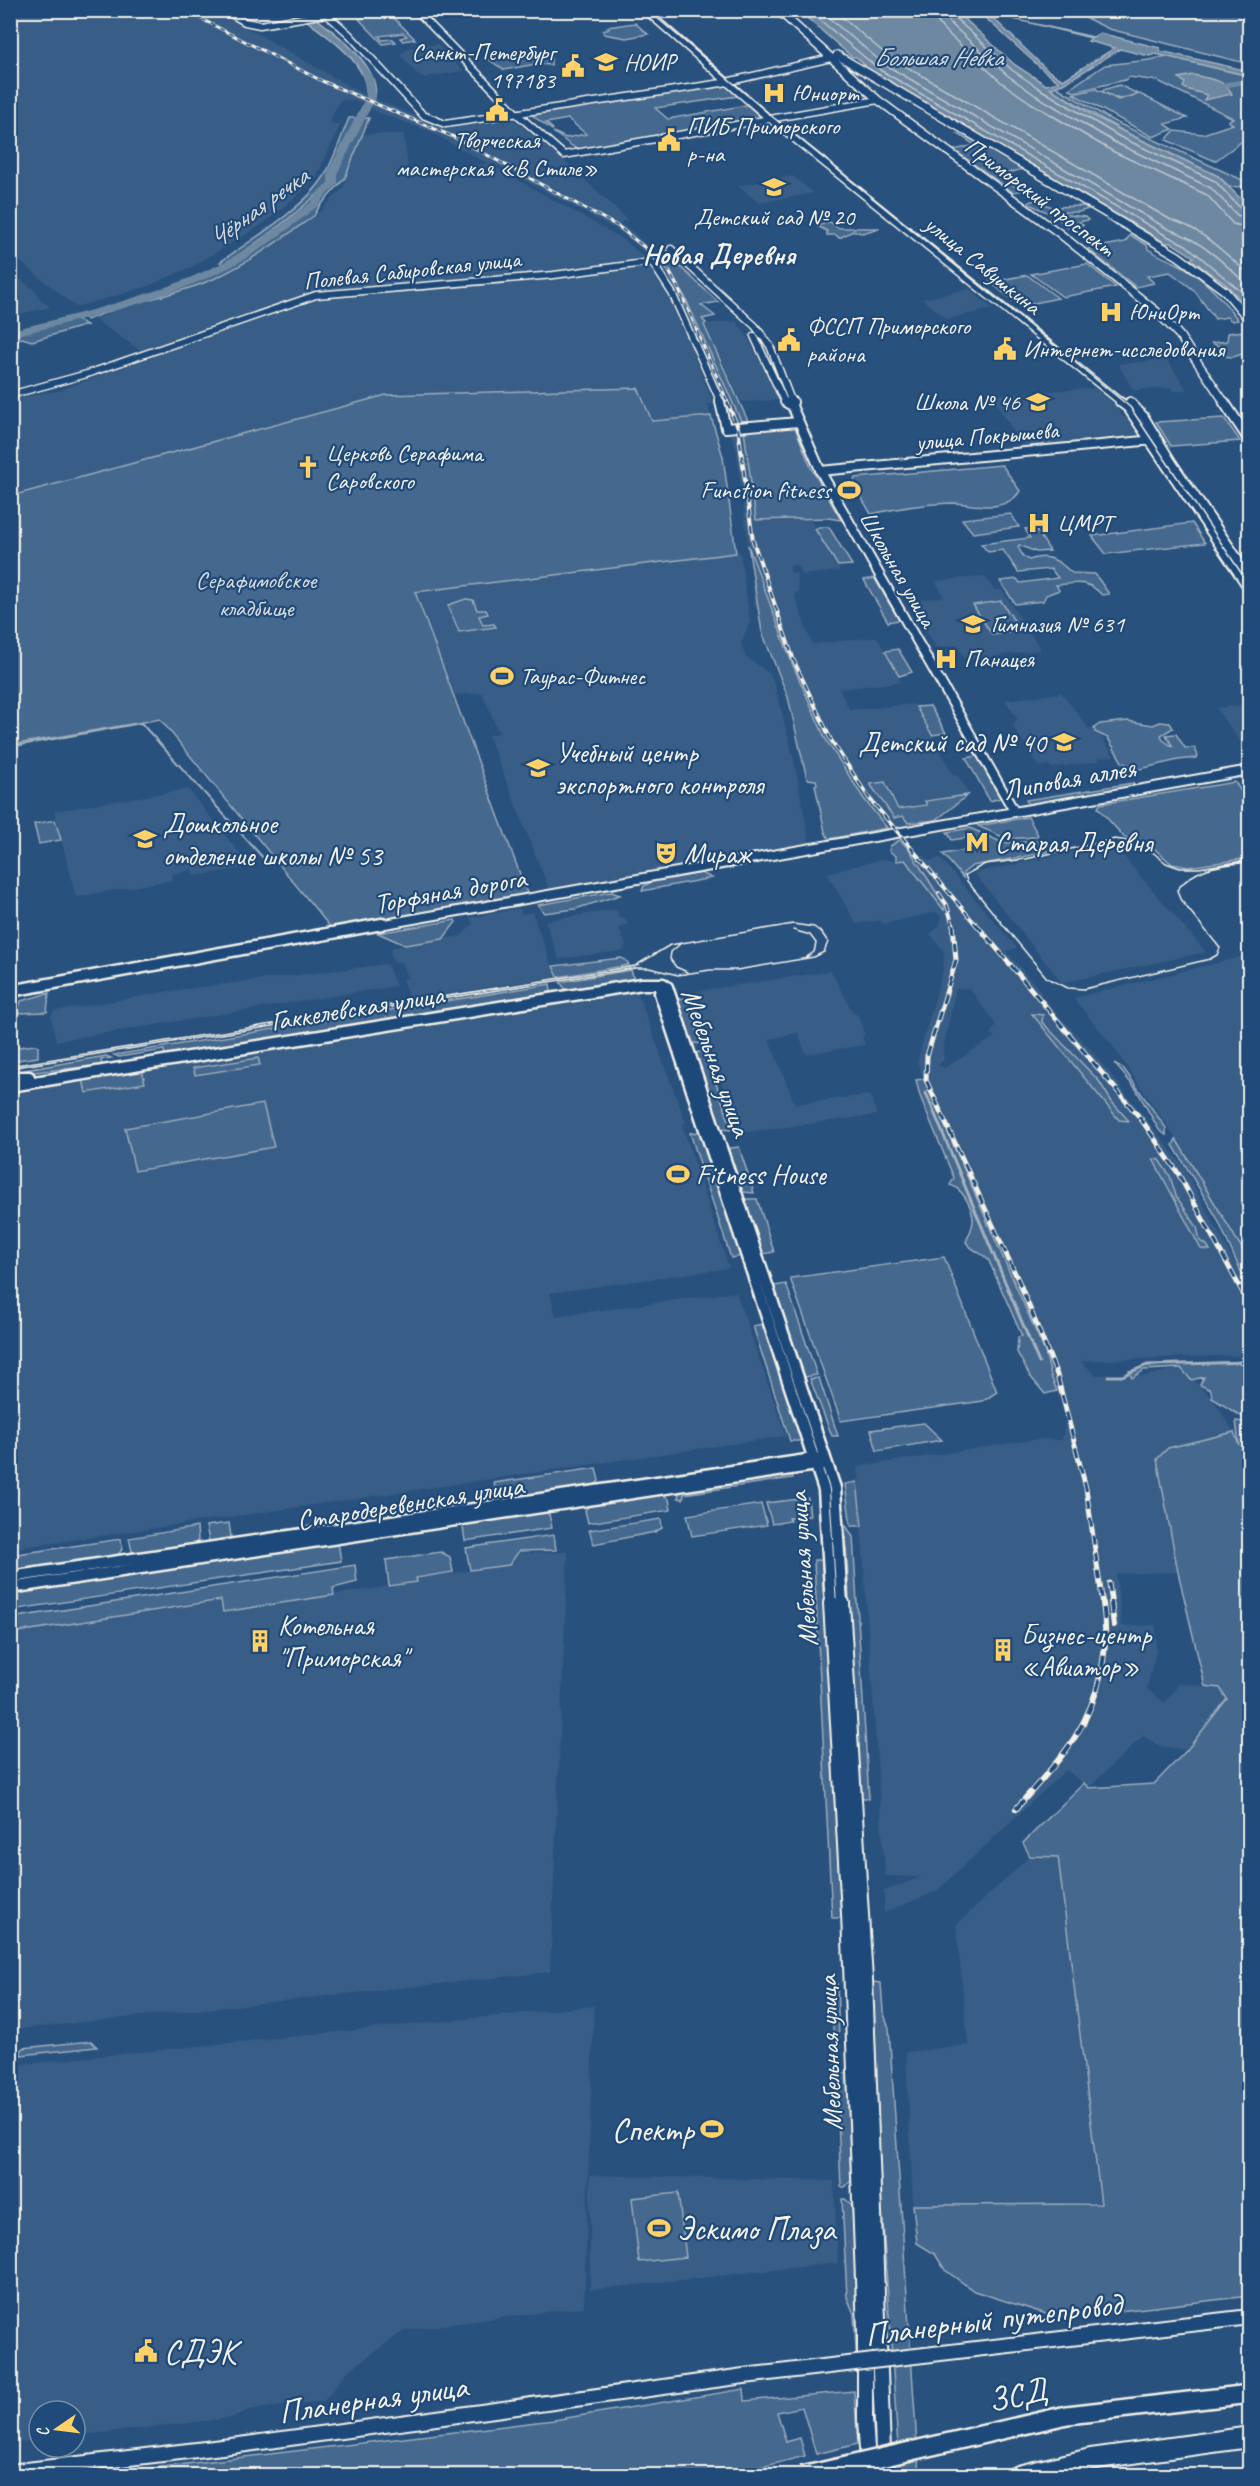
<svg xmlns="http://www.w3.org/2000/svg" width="1260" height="2486" font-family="Caveat,sans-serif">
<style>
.built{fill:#375d86;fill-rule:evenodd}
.green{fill:#45688e;stroke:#9cacbb;stroke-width:1.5}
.water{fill:#6e88a2;stroke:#a4b2be;stroke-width:1.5;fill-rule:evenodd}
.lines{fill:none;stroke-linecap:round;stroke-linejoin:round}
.shore{stroke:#bec7cc;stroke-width:1.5}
.stream-far1{stroke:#a4b2be;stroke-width:2}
.stream{stroke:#a4b2be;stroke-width:3}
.canal{stroke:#6e88a2;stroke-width:5}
.river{fill:#6e88a2;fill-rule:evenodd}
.secondary-far3-casing{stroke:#f4f1e8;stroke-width:9}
.secondary-far2-casing{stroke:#f4f1e8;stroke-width:12}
.secondary-far1-casing{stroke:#f4f1e8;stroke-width:15}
.secondary-casing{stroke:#f4f1e8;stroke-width:18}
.primary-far1-casing{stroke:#f4f1e8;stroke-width:10}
.primary-casing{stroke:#f4f1e8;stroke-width:13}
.highway-casing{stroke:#f4f1e8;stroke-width:4}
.secondary-far3{stroke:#1f4a7a;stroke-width:6}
.secondary-far2{stroke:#1f4a7a;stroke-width:8}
.secondary-far1{stroke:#1f4a7a;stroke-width:10}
.secondary{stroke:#1f4a7a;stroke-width:14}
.primary-far1{stroke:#1f4a7a;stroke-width:7}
.primary{stroke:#1f4a7a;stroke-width:9}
.highway{fill:#1f4a7a;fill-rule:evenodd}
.tram{stroke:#f4f1e8;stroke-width:1.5}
.rail-far3-casing{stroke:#f4f1e8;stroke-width:3}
.rail-far2-casing{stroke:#f4f1e8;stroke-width:4}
.rail-far1-casing{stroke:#f4f1e8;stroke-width:5}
.rail-casing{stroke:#f4f1e8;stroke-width:6}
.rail-far3{stroke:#1f4a7a;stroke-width:1.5;stroke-dasharray:5;stroke-linecap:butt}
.rail-far2{stroke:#1f4a7a;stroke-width:2;stroke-dasharray:7;stroke-linecap:butt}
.rail-far1{stroke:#1f4a7a;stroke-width:3;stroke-dasharray:9;stroke-linecap:butt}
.rail{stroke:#1f4a7a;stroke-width:4;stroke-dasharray:12;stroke-linecap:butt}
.secondary-bridge-casing{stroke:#f4f1e8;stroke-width:18;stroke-linecap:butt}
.highway-bridge-casing{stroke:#f4f1e8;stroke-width:22;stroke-linecap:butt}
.secondary-bridge{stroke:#1f4a7a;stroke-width:14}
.highway-bridge{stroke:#1f4a7a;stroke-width:17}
.labels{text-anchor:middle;stroke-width:4.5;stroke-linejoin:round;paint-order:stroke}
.far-poi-label{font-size:24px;fill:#f4f1e8;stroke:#1f4a7a;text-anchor:start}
.far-street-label{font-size:24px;fill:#f4f1e8;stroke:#1f4a7a}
.far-park-label{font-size:24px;fill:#dadcda;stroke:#1f4a7a}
.far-water-label{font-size:26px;font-style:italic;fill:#d9dcda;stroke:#1f4a7a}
.far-district-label{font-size:28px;font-weight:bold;fill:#f4f1e8;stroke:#1f4a7a}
.poi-label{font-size:28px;fill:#f4f1e8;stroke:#1f4a7a;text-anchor:start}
.street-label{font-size:28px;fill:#f4f1e8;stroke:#1f4a7a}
.near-poi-label{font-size:33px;fill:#f4f1e8;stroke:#1f4a7a;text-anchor:start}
.near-street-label{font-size:33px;fill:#f4f1e8;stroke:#1f4a7a}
</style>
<rect width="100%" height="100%" fill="#28517e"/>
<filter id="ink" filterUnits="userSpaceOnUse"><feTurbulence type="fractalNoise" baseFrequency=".0167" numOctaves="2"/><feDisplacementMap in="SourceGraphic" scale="12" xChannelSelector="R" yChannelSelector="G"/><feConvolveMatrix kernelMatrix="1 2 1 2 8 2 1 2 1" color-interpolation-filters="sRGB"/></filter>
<g filter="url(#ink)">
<path class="built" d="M11,11h200l42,20 110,63 80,33 10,1 61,-8 39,30 75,70 -9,3 14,9 39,39 69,150h7l2,4 22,95 38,-1 30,52 -38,4 -5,-10 -7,1 1,7h5l3,19 -5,2 18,50 65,-7 24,45 -62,7 11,21 64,-6 39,70 6,3 10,17 -44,6 1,4 -27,4 -13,-26 -16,3 23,33 10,-2 5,7 -2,4 -8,3 21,27 5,-1 5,5 11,-3 77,90 -11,3 36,42 -2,1 11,13 41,44 70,88 22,28 65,122v66l-168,6 15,14 49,1 36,-8 31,30 22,34 -66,16 -11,11 21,113 -62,2 6,52 34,-1v26l-9,38 18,14 14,-20 41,5 7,11 -40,51 -28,-4 -16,-10 -54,52 -23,-18 -129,121 -53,22v-22l37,-14 -36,-1 -28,-409 181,-28 24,1 4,-25 -9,-29 -6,-10 -6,-24 -128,-290 26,-93 1,-17 -14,-18 9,-8 3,-9 -6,-5 -53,12 -3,-4 -24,4 -29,-51 56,-14 13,2 9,-2 -84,-118 -66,-135 -18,-153 -7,-22 2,-7 -57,-132 -8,-14 -14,-20 -36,-28 -123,-66h-4l136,77 20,18 23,36 45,109h-6l3,12 -59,4 -13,-32 -253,7 -375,101v-98l47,-7 92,-34 -57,-38 37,-14 50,-13 41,-15 94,-60 28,-29 20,-54h41l4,35 80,-5 -59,-33 -47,-17 -25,-13 -17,-1 -11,23 12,1 -26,56 -50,43 -73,44 -46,20 -70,20 -65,-53zM969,988l25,34 1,4 -5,8 5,3 -51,31 -6,-2 6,-7 -1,-10 13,-60z
M437,44l26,27 -42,7 -21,-23 8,-7z
M793,176l21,17 -55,10 -21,-17z
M11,271l28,23 -3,1 14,12 -39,9z
M969,289l24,20 -46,10 -25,-20z
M736,321l10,13 33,66 -38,2 -36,-78z
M1153,358h13l21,32 -14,1 -2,-3 -38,2 -15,-26 36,-3z
M1095,388l25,21 -2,1 5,7h4l12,20 -116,10 -32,-52z
M740,552l10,70 -9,21 5,14 24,17 5,12 18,69 17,90 -260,47 -62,-157 11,-2 -17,-40 -27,2 -40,-104z
M985,576l9,14h8l39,60 -75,10 -9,-15 -21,3 -26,-47 34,-4 -9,-16z
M1062,693l27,36 7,-1 18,28 -15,2 1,3 -49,7 -2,-3 -11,2 -25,-41 4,-7 -12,-19z
M1249,704h1l-1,50 -33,-46z
M188,789l63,78 -57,9 -2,-6 -20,4 1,6 -97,17 -22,-86z
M1112,843l94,109 -144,31 -88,-110z
M519,908l3,6 10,-2 24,65 -147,23 -7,-21 6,-1 -6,-16 -8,1 -4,-11 3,-5 68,-11 12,-12 -3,-6z
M616,909l3,8 7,2 2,5 -9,5 7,16 -4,6 -63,8 -14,-38z
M1249,955v296l-3,1 -70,-113 -64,-94 -39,-47z
M387,964l9,22 -340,55 -5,-25 3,-5 122,-21z
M831,971l22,42 5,2 7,21h-3l3,9 -59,9 -8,-21 -29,6 26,65 75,-9 7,20 -138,18 -49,-141z
M636,988l50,135 -4,1 47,144 -179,25 6,23 180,-24 50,144 -775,113 -1,-414 13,-48z
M568,1552l-18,420 -539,58v-397l210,-33 2,12 193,-30v-4l93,-13 10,-12z
M1030,1856h28l43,348 -188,1 -7,-153 62,-7 -12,-120z
M594,2006l-10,301 -179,23 -57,41 -24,30 -76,9 -17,8 -156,18v-25h-36v29l-28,3v-378z
M590,2175l244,6 4,82 -248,27z"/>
<path class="green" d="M1071,11h178v53l-140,-35z
M390,14l25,25 -12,2 -3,-3 7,-2 -4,-3 -24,3 3,4 11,-1 3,3 -13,2 -24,-25z
M635,23l13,11 -22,4 -22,-4 -1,-3 6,-2 -2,-2z
M531,48l20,7v10l-15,-1 -32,6 -16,-11 36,-5z
M1167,56l82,20v60l-34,25 -49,-21 8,-9 29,3 30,-10 -5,-3 5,-3 -75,-37 -29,-4 -4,3 -51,12 -5,-3 36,-24 45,-5z
M725,85l13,11 -83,12 13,11 79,-14 14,12 -182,34 -26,-19 13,6 20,-4 -18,-15 -22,4 7,6 -1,1 -20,-15z
M1119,85l19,9 -19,5 -18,-8 17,9 22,-6 47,24 -22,6 8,5 -20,8 -80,-43 23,-5 4,2z
M1055,86l58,35 136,62v3l-19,1 -12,-11 -95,-45 -72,-42z
M349,118h8l-27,55v10c-33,30 -68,59 -107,81l-3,-2c30,-21 84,-54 103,-84 11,-18 18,-41 26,-60z
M363,118h6l-24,60 -26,29 -5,9c-30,21 -61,44 -94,60 -42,20 -90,25 -133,44l-4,-3 100,-32 51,-24 82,-56 8,-13 11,-8v-12z
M958,134h4l61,35 -22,6 17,14 6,1 -11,2 -59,-42 21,-5z
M1035,200l17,7 32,-1 4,3 -9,3h-15l-2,2 23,3 3,3 -9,2 4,3 -16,3 -11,-12 -27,-12v-2z
M830,222l8,6h42l-18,5 -9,-2 -14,7 -3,-3h-9v-4l-10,-5z
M1130,235l17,10 1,4c9,6 16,9 26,13 25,11 48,36 64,58l-6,1 -5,-4 -12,2 -21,-29 -24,-18 -23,4 7,7 -18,4 -48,-38 37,-7z
M664,261h10l44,41 -17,3 14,11 -13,3 4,4 -2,2 44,96h-7l-56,-124z
M1087,264l29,23 -53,10 -32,-23z
M1027,275l31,23 -38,8 -30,-24z
M71,317l16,8 -55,16 -10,-3 -11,3v-10z
M1244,331l5,21 -16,5 -25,-2 -1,-2 17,-5 -13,-5 16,-2 1,-8z
M638,388l14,33 59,-5 12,41 13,96 -321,39 112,301 -196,35 -171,-209 -149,26v-249l375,-101z
M1224,418l16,23 -69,5 -15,-24z
M794,425l17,43 30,52 -13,-2 -72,2 -12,-90z
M1002,465l18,26c-15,24 -47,12 -69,12 -26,1 -54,5 -80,11l-18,-31 2,-5z
M1011,514l8,13 -46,6 -11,-14z
M1192,523l13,20 -99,11 -14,-18z
M819,527h10l23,38 -14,1 -23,-37z
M1035,528l15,23 -14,1 -17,-7 -1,2 5,9 6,4c19,-7 29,0 43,13l23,1 14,20 -7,1c-14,-16 -26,-12 -46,-10l3,5 -13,5 -3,6 -28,3 -15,-23 17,-2 3,4 38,-5 -7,-9 -33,3 -15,-22 -15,2 -7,-8 49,-6 -5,-9z
M748,545l44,118 34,77 38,59 23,29 -58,11 -4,-7 -10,-47 2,-1 -1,-4 -9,-1 -19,-82 -26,-65z
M875,578v1l24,41 -11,2 -24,-42z
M466,599l7,1 4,10h9l2,4 -9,2 4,9 11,-1 2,3 -37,5 -11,-27z
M1001,601l20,30 -29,4 -19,-30z
M898,649l14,23 -13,4 -14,-25z
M930,706l16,27 -14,2 -16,-28z
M1128,721l25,4 7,-3 10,1 3,5 -12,7 2,5 10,7 -7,-12 10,-1 9,14h10l3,8 -2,2 -18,2 -38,9 -6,-1 -12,-6 -14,-24 -13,-6 -1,-4 6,-4z
M977,756l23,42 -10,3 -24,-43z
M885,782l13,27 29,-4 -2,-4 43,-6 -32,25 -28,3 -5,-7 -9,2 -24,-34z
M1235,782l14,22v54l-61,9 -16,-3 -22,-19 -26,-8 -26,-29 2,-4z
M1133,783l-1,3 -104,18 -2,-4z
M1028,817l10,18 -3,2 -28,2 -29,-13z
M55,820l6,20 -22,4 -5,-20z
M970,828l33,15 36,-2 9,11 -76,14 -9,7v5l-20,-24 29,-5 -7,-11 -13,2 -5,-8z
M900,840l9,9 36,57 -1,4 -39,-50 -9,1v-5l-7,-5 1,-5z
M701,873l11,5 -70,13 2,-5 7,-4z
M611,892l9,3 -45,14 -31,4 -6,-8z
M455,920l1,2 -13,17 -38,6 -27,-12z
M621,958l5,2 3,5 -71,12 -5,-11z
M631,970l3,9 -68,11 -6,-8z
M550,984l1,8 -386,63 -1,-5 -45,7 -5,-2z
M49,993l-2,19 -30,1 4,-12z
M687,998l15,46 -10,-1 -15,-44z
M1032,1014l11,1 -1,7 57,59 13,21 17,19 -10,-1z
M35,1045l3,2v10l-27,4v-13z
M705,1051l27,79 -11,-1 -26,-76z
M106,1056l5,2 -10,2 1,5 -77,8v-3z
M258,1058l2,7 -65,10 -2,-7z
M1114,1063l10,6 42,59v7l-7,-5 -23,-41z
M142,1070l3,13 -59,10 -3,-14z
M924,1079l121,273 6,24 6,15 -12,3 -15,-18 -13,-24 1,-15 4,-1 -33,-75c-7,-9 -16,-9 -23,-19 2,-6 8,-16 7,-23 -1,-13 -11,-31 -23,-34l4,-7 -34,-82 -4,-16z
M263,1104l11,43 -139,24 -10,-43z
M699,1132l3,1 41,123 -12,2 -41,-125z
M1176,1139l73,121v30l-32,-72 -44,-73z
M739,1147l15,46 -12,-1 -14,-41 3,-3z
M1153,1159l6,1 11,16 6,20 21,31 3,14 7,4 3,5 -9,-1z
M747,1199h10l17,53 -11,2 -18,-53z
M944,1257l53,135 -14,9 -142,20 -51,-143z
M786,1284l31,91 -12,2 -31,-91z
M762,1324l4,2 37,115h-13l-37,-115z
M1249,1361v60l-37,-23 -1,-8 -11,-5 4,-8 -13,3 -10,-12 -37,2 -12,8 -3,-7 17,-5z
M819,1378l19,58h-6l-22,-57z
M1236,1421l14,2 -1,873 -190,22 -85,-27 -29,-21 -10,-16 -18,-11 -4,-38 188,-1 -43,-347 -28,-1 -7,-13 61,-60 5,5 65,-4 33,-34 40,-51 -7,-11 -15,-2 -27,-114 -21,-113 11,-11 66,-16 5,13z
M924,1423l18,17 -65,11 -6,-21z
M596,1468l3,13 -6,6 -91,13 -5,-3 -3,-14z
M792,1474l1,4 -109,16 -1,5 -5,-1 1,-5 5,-3z
M857,1482l5,44h-11l-6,-42z
M662,1494l7,5 2,11 -83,13 -3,-13 6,-6z
M808,1498l2,18 -21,2 1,3 -18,3 -6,-21z
M761,1504l6,21 -75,11 -5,-21z
M541,1512l8,2 3,14 -87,13 -2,-14 6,-5z
M661,1519l1,9 -7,4 -61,12 -5,-14z
M229,1523l2,14 -5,4h-17l-3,-15z
M845,1524l8,13 16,262 -9,-2z
M197,1527l1,13 -4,5 -57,10 -5,-4 -3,-13z
M554,1535l2,15 -37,1 -10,14 -39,5 -4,-22z
M121,1539l1,10 -5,8 -72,11 -34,2v-15z
M338,1542l3,19 -330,49v-14l36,-10z
M441,1552l9,5 3,15 -37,6 1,4 -28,4 -3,-26z
M814,1560h8l19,358h-9z
M355,1565l2,17 -24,6 1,7 -111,17 -2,-12 -210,33v-15z
M873,1982l8,1 2,28 6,17 30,447h-19l-19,-280z
M831,1983h6l3,85h-5z
M91,2041l6,6 -77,8 3,-7z
M836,2073h11l4,108 -6,6h-4z
M678,2193l8,64 -47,5 -7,-64z
M842,2199h3l7,6 16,270h-5l-9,-161 -7,-17z
M744,2389l1,12 109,-10 4,53 -42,10 -14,-47 -25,5 9,30 14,-4 5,18 -75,19h-608l6,-4 426,-51z"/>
<path class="water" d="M294,11h13c23,18 74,53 68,86l-8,-2c0,-37 -47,-63 -73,-84z
M799,11h157l59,54 31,20 13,-3 -15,-11 -66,-60 115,26 7,-4 60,15v3l89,20v5l-93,-22 -7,2 -29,-7 -57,35 -13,4 42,27 30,16 96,45 31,31v102l-22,-24 -36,-26 3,-2 -22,-14h-6l-289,-168 -14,-9 2,-1 -9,-8h-4zM991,16h11l89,22 -3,3 27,7 -52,32 -16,-10z
M1193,75c13,3 33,4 39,19l-28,6 3,-5 -21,-6 -3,-2 2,-4 -6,-5z"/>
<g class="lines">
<path class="shore" d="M808,10l72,60 287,166 19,9 64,54
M819,10l65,54 284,165c32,10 59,36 82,59
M833,10l55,46 283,164c31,8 55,35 79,55
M936,10l1,11 6,8 58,53 30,21 81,48 95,44 26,29 17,4
M945,10l5,13 57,52 28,20 81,48 95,45 26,27 13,4
M952,10l2,7 58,53 28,19 80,48 95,44 27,29 8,2"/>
<path class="stream-far1" d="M10,747l131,-24 124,137"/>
<path class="stream" d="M926,1093l113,270
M1108,1376h14l25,-11 103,-3"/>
<path class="canal" d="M1225,85l25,-4"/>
<path class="river" d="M368,73l5,3 3,21 -38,75v12l-11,10 -9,12c-26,20 -53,42 -82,58 -69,37 -150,54 -226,73v-6c74,-19 151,-36 218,-71 30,-16 57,-38 83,-58l9,-12 8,-7v-11l38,-75 -3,-21z"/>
<g class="secondary-far3-casing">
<path id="secondary-far3" d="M224,10l21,12 15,3 89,-15
M322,10l27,24 74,81 22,9 277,-41 109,-25
M416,10l101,104 47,41 314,-55
M645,10l121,106 356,287
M671,249l84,77 15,20 22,57
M754,336l30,65 3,2
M10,395l77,-21 229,-79 238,-20 98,-13 20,31 49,110
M1130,401l2,2"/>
</g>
<g class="secondary-far2-casing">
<path id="secondary-far2" d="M720,402l6,26 73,-6
M785,402l7,4
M793,402l-1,4 30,68 192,337
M1120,402l8,6 122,182
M1130,402l14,15 28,46 78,114
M820,471l334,-31
M374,926l876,-156"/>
</g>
<g class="secondary-far1-casing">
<path id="secondary-far1" d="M663,984l4,3 168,501 7,117
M663,984l-3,9 164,497 7,115
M10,991l372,-67
M10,1077h19
M10,1086l632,-102h21
M10,1577l810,-119
M10,1588l813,-124"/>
</g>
<g class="secondary-casing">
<path id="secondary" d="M831,1603l18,310 16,418v89l4,56
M842,1603l23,377 19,496
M10,2472l229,-27 505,-69"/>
</g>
<g class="primary-far1-casing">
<path id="primary-far1" d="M778,10l100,90 181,133 97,78 23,24 46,68
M837,55l341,201 47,35 25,30"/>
</g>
<g class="primary-casing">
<path id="primary" d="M1224,402l26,39"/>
</g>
<g class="highway-casing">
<path id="highway" d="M1250,2427v20l-160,22 -28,7h-55l3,-7 7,-3 73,-17z"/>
</g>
<use href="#secondary-far3" class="secondary-far3"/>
<use href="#secondary-far2" class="secondary-far2"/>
<use href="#secondary-far1" class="secondary-far1"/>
<use href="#secondary" class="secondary"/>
<use href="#primary-far1" class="primary-far1"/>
<use href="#primary" class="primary"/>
<use href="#highway" class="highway"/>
<path class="tram" d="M648,10l126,108 356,289 120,179
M1250,860l-51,8h-19l-14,-5 -25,-20 -26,-4 -89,20 -41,5 -20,11 2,6 80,97 21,10 16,1 126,-30 7,-4 3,-7 -40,-49 -3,-9c18,-24 45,-25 73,-28
M793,930l17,5 6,8 -2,9 -9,6
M680,944l-9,8 -1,7 6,8 11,5
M10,1066l625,-100 35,-21 123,-21 21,3 8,6 6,9 -4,10 -10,5 -77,13h-27l-32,5 -29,-7h-13l-626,100"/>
<g class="rail-far3-casing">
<path id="rail-far3" d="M184,10l138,71 134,57 163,89 40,32 10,12 14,27 45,105"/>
</g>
<g class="rail-far2-casing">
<path id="rail-far2" d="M727,402l11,25 15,114 41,120 37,79 38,58 108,128
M939,893l8,12 6,21"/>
</g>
<g class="rail-far1-casing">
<path id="rail-far1" d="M953,924l3,36 -29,96 -1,24 94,204 37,91 29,113 17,117
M976,924l165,195 37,54 72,133
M1109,1583l3,22"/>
</g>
<g class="rail-casing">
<path id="rail" d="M1111,1603l3,22
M1016,1809c19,-23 43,-46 59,-72 25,-39 35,-88 28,-134"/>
</g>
<use href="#rail-far3" class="rail-far3"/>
<use href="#rail-far2" class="rail-far2"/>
<use href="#rail-far1" class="rail-far1"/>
<use href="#rail" class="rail"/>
<g class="secondary-bridge-casing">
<path id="secondary-bridge" d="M744,2376l506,-59"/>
</g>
<g class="highway-bridge-casing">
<path id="highway-bridge" d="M802,2476l265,-61 183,-21"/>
</g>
<use href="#secondary-bridge" class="secondary-bridge"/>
<use href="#highway-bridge" class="highway-bridge"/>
</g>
</g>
<defs>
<g id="university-bare" transform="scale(1.8)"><path d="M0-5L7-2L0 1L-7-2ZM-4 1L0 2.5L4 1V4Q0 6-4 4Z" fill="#ffd166" stroke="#1f4a7a" stroke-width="2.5" paint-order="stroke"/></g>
<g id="civic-bare" transform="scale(1.8)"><path d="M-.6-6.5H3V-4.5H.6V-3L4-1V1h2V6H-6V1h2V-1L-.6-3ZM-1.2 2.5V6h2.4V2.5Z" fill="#ffd166" stroke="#1f4a7a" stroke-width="2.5" paint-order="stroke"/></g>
<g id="hospital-bare" transform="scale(1.8)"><path d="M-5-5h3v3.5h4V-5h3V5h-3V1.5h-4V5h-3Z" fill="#ffd166" stroke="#1f4a7a" stroke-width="2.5" paint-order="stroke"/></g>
<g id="school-bare" transform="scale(1.8)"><path d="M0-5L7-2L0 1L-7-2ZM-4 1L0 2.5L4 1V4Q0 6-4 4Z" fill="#ffd166" stroke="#1f4a7a" stroke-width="2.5" paint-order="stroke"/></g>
<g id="church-bare" transform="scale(1.8)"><path d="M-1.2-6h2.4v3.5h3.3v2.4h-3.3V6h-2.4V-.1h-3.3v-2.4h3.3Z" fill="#ffd166" stroke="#1f4a7a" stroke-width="2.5" paint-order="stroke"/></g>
<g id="stadium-bare" transform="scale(1.8)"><path d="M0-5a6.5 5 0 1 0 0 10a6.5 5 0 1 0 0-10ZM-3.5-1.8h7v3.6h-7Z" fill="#ffd166" stroke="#1f4a7a" stroke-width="2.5" paint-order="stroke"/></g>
<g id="metro-bare" transform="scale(1.8)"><path d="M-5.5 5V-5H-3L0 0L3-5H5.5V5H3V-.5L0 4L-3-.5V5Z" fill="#ffd166" stroke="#1f4a7a" stroke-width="2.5" paint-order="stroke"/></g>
<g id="theatre-bare" transform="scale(1.8)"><path d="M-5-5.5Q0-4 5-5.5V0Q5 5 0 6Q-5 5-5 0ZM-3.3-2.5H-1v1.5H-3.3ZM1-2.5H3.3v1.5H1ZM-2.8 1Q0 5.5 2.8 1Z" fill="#ffd166" stroke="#1f4a7a" stroke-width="2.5" paint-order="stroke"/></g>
<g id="building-bare" transform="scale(1.8)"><path d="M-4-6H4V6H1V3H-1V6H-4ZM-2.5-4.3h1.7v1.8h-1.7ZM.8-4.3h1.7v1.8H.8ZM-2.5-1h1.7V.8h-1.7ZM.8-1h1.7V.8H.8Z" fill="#ffd166" stroke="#1f4a7a" stroke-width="2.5" paint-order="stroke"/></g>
</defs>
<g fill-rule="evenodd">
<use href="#university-bare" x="606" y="62"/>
<use href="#civic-bare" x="573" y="66"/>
<use href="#hospital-bare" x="774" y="93"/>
<use href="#civic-bare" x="497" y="110"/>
<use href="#civic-bare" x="669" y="140"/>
<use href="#school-bare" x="774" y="187"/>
<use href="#hospital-bare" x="1111" y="312"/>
<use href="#civic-bare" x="789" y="340"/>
<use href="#civic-bare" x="1005" y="349"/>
<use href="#school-bare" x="1038" y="402"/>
<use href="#church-bare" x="308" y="467"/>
<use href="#stadium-bare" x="849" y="490"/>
<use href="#hospital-bare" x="1039" y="523"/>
<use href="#school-bare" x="973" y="624"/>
<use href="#hospital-bare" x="946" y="659"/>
<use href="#stadium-bare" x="502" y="676"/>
<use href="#school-bare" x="1064" y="742"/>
<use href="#university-bare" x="538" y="768"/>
<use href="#school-bare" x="145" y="839"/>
<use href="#metro-bare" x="977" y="842"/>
<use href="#theatre-bare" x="666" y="853"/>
<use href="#stadium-bare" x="678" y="1174"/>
<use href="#building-bare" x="260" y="1641"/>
<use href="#building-bare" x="1003" y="1650"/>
<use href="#stadium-bare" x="712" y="2129"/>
<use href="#stadium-bare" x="659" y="2228"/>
<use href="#civic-bare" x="146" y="2351"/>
</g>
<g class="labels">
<g class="far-poi-label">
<text x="555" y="60" text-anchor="end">Санкт-Петербург<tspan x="555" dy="28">197183</tspan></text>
<text x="624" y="70">НОИР</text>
<text x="792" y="101">Юниорт</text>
<text x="687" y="134">ПИБ Приморского<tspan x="687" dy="28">р-на</tspan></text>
<text x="497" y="148" text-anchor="middle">Творческая<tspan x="497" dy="28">мастерская «В Стиле»</tspan></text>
<text x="774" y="225" text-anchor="middle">Детский сад № 20</text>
<text x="1129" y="320">ЮниОрт</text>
<text x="807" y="334">ФССП Приморского<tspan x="807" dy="28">района</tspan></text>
<text x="1023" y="357">Интернет-исследования</text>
<text x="1020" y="410" text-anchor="end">Школа № 46</text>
<text x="326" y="461">Церковь Серафима<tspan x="326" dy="28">Саровского</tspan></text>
<text x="831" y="498" text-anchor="end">Function fitness</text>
<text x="1057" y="531">ЦМРТ</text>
<text x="991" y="632">Гимназия № 631</text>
<text x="964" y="667">Панацея</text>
<text x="520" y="684">Таурас-Фитнес</text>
</g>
<g class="far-street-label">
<text transform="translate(1040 197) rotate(37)" y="8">Приморский проспект</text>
<text transform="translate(983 265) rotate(39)" y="8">улица Савушкина</text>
<text transform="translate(412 270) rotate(-6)" y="8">Полевая Сабировская улица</text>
<text transform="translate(987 436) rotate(-5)" y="8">улица Покрышева</text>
<text transform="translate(898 569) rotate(60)" y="8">Школьная улица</text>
</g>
<g class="far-park-label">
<text x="256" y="588">Серафимовское<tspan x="256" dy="28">кладбище</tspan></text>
</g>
<g class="far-water-label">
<text x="938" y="66">Большая Невка</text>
<text transform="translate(258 207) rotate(-36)" y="9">Чёрная речка</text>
</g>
<g class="far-district-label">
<text x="719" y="264">Новая Деревня</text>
</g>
<g class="poi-label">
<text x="1046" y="752" text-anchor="end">Детский сад № 40</text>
<text x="556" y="762">Учебный центр<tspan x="556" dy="32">экспортного контроля</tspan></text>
<text x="163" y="833">Дошкольное<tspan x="163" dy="32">отделение школы № 53</tspan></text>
<text x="995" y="852">Старая Деревня</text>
<text x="684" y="863">Мираж</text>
<text x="696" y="1184">Fitness House</text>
<text x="278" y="1635">Котельная<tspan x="278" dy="32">"Приморская"</tspan></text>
<text x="1021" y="1644">Бизнес-центр<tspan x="1021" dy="32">«Авиатор»</tspan></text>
</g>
<g class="street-label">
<text transform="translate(1069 778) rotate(-10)" y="10">Липовая аллея</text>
<text transform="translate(450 890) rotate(-10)" y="10">Торфяная дорога</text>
<text transform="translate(357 1007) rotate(-9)" y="10">Гаккелевская улица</text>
<text transform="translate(717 1062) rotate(70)" y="10">Мебельная улица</text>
<text transform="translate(410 1502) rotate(-9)" y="10">Стародеревенская улица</text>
<text transform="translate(802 1569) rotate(-94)" y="10">Мебельная улица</text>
<text transform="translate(829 2053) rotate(-92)" y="10">Мебельная улица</text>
</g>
<g class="near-poi-label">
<text x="694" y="2141" text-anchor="end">Спектр</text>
<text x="677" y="2240">Эскимо Плаза</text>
<text x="164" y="2363">СДЭК</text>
</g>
<g class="near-street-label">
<text transform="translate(993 2318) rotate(-7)" y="12">Планерный путепровод</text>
<text transform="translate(1017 2394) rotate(-12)" y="12">ЗСД</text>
<text transform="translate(373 2398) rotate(-8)" y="12">Планерная улица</text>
</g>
</g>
<rect width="1260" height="2486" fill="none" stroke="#1f4a7a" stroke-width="36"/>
<rect x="18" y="18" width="1224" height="2450" fill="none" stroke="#f4f1e8" stroke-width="2" filter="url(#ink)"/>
<g transform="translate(57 2429) rotate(256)"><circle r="28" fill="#1f4a7a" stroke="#748da6" stroke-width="1.5"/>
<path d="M0-4.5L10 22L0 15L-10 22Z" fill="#ffd166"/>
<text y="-9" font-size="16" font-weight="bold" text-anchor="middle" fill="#f4f1e8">С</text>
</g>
</svg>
